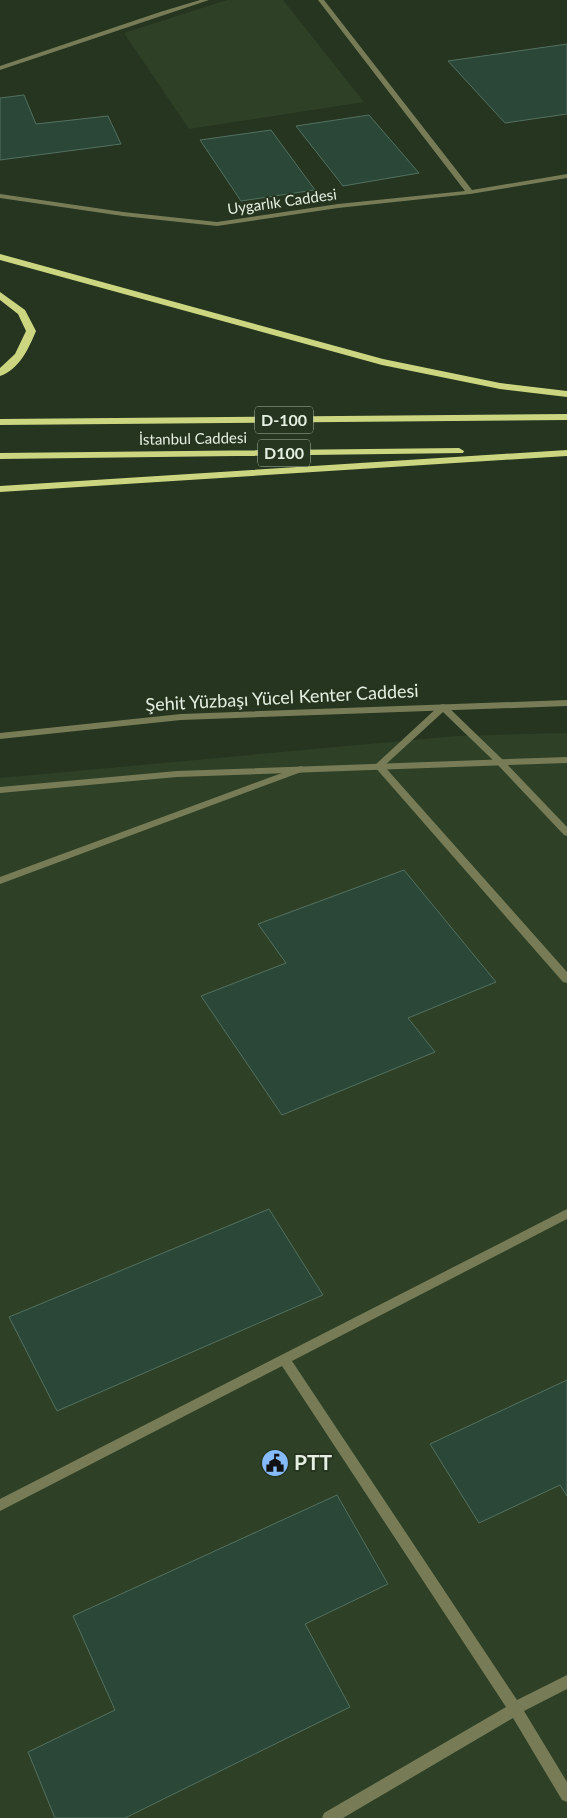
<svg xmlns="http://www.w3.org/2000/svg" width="567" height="1818" font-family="Lato,sans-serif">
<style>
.built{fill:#2e4126}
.building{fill:#2b4738;stroke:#537060}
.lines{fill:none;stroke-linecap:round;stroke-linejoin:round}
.minor{fill:#777c57;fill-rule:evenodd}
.tertiary{fill:#777c57;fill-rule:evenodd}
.trunk{fill:#ccd680;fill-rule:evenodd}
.labels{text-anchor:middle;stroke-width:4;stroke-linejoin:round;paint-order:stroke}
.far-street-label{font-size:15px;fill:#e5efe1;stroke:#25351f}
.shield{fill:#25351f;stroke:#abb7a7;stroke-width:1}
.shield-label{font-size:16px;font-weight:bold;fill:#e5efe1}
.street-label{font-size:18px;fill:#e5efe1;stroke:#25351f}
.near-poi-label{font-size:21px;font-weight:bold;fill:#e5efe1;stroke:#25351f;text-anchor:start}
</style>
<rect width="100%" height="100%" fill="#25351f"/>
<path class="built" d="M227,0h56l81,102 -175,27 -65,-96z
M567,733v1085h-567v-1040l456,-42z"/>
<path class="building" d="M567,44v70l-62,9 -57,-62z
M24,95l12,29 72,-8 13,28 -121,16v-62z
M369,115l50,58 -76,13 -47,-60z
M271,130l44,60 -74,11 -41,-61z
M404,870l92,112 -88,36 27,34 -153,63 -81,-119 85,-33 -28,-39z
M269,1209l54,86 -266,116 -48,-94z
M567,1380v116l-7,-11 -81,38 -49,-79z
M337,1495l51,89 -83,40 45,83 -225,111h-70l-27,-66 87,-42 -42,-94z"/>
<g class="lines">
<path class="minor" d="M200,0h9l-209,70v-4l160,-54z
M318,0h6l148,190 95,-16v4l-97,16 -132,14 -121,18 -94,-10 -123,-18v-4l123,18 94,10 121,-18 127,-13z
M443,704l3,1 57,55 64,67v9l-3,-1 -67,-71 -54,-52 -59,54 183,206v11l-4,-1 -189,-216 66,-61z
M301,766l5,3 -2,2 -304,113v-7z
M567,1209v10l-275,142 225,339 50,-25v14l-43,22 43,71v20l-5,-2 -49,-82 -170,100h-21l2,-5 182,-106 -224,-341 -282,145v-12z"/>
<path class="tertiary" d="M567,700v6l-386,14 -181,19v-6l181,-19z
M567,757v6l-390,14 -177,16v-6l177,-16z"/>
<path class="trunk" d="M0,254l383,105 117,24 67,8v6l-67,-8 -118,-24 -382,-105z
M0,292l25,18 11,21c-7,17 -17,39 -36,45v-8l15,-14 11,-23 -8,-17 -18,-14z
M567,414v6l-567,5v-6z
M459,448l5,3 -1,2 -463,6v-6z
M567,450v6l-567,36v-6z"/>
</g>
<defs>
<g id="civic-disc" transform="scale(1.4375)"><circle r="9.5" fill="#86bbfb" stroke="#25351f"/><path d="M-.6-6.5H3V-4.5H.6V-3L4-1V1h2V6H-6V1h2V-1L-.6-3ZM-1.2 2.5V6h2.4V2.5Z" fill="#111"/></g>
</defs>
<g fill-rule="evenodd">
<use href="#civic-disc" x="275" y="1463"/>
</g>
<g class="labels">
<g class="far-street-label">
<text transform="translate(282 202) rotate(-8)" y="5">Uygarlık Caddesi</text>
<text transform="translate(193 439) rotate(-1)" y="5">İstanbul Caddesi</text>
</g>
<g class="shield">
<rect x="255" y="406.5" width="58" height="27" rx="4"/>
<rect x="258" y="439.5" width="52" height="27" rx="4"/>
</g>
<g class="shield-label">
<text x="284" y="426">D-100</text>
<text x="284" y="459">D100</text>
</g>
<g class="street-label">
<text transform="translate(282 698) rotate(-3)" y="6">Şehit Yüzbaşı Yücel Kenter Caddesi</text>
</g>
<g class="near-poi-label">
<text x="294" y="1470">PTT</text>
</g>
</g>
</svg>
